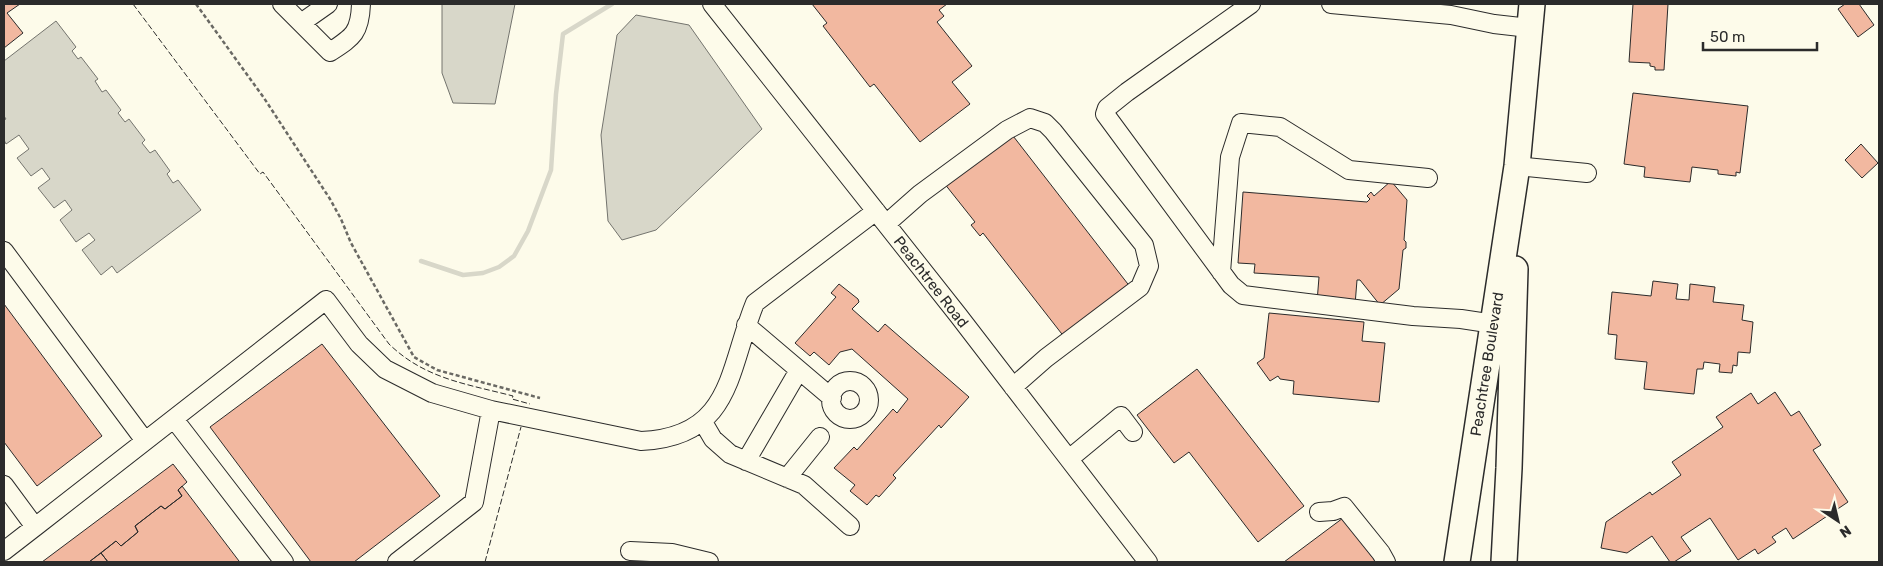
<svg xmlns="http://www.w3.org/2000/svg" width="1883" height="566" font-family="Rubik,sans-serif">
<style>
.water{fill:#d8d7c9;stroke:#74746e}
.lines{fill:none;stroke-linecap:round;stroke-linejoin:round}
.stream{stroke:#d8d7c9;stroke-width:4.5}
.building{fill:#f2b8a0;stroke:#2b2b2b}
.minor-casing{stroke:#2b2b2b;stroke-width:20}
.highway-casing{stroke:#2b2b2b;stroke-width:28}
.path{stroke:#6a6964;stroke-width:2.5;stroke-dasharray:4 2.5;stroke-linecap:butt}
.minor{stroke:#fdfbea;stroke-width:18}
.highway{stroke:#fdfbea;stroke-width:25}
.fence{stroke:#2b2b2b;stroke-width:1;stroke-dasharray:6 2.5;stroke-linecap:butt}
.labels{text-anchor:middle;stroke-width:4;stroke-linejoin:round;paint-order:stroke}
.street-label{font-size:15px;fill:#2b2b2b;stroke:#fdfbea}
</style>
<rect width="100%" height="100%" fill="#fdfbea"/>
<path class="water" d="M442,4h73l-20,100 -42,-1 -11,-30z
M636,15l53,10 73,104 -106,101 -34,10 -14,-19 -7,-86 16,-100z
M56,21l20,26 -4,4 6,8 3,-2 17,22 -3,2 7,11 4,-2 15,20 -3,3 7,9 4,-3 16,21 -3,3 8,10 5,-3 15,21 -3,3 6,9 5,-3 23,30 -84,63 -5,-7 -11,9 -19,-25 13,-10 -6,-7 -13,9 -16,-22 12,-10 -7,-10 -11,8 -16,-20 12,-9 -8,-11 -11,8 -14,-18 12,-9 -10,-14 -13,9 -2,-4v-20l2,-1 -2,-3v-55z"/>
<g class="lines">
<path class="stream" d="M421,261l42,14 20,-2 16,-6 15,-11 14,-25 23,-61 5,-76 7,-60 49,-30"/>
</g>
<path class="building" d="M4,4h16l-13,9 16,20 -19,15z
M812,4h135l-8,6 5,6 -7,6 35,44 -20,16 18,22 -50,38 -46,-58 -4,3 -47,-61 4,-3z
M1633,4h35l-4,66h-9v-3l-5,-1v-3l-21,-1z
M1845,4h14l15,21 -16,12 -20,-28z
M1633,93l115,13 -8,67 -4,-1v4l-18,-2v-4l-26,-3 -2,15 -46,-5 1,-10 -21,-3z
M1010,132l121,156 -66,50 -82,-105 -3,3 -9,-11 4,-3 -31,-39z
M1861,144l17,19 -16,15 -17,-18z
M1391,181l16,19 -3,40 2,2v6l-3,2 -4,39 -19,16 -20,-25h-3l-2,25 -38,-3 2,-25 -65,-4 1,-9 -17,-1 5,-71 124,10 3,-3 -3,-3 4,-4 3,4z
M1653,281l25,3 -2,15 13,1 1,-16 25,3 -2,15 31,3 -2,15 11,2 -3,31 -12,-1 -1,14 -4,-1 -1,8 -13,-1 1,-8 -16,-2 -1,7h-6l-3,25 -50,-5 3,-27 -32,-3 2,-24 -9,-1 4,-42 39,4z
M839,284l19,15 1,3 -7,7 26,23 7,-8 84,73 -28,31 -2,-3 -46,50 3,3 -17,19 -3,-2 -9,10 -17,-14 5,-6 -21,-17 20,-21 3,3 36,-41 4,4 11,-14 -56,-50 -12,3 -11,13 -15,-13 -4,4 -15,-13 41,-46 -5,-4z
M4,304l98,132 -65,50 -33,-44z
M1269,313l95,9 -2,19 23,2 -6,59 -86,-8 1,-13 -14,-2 -2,-3 -8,5 -13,-18 7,-5z
M322,344l118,152 -86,66h-43l-101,-135z
M1197,369l107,137 -46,36 -69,-90 -15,11 -37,-48z
M1775,392l16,24 8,-5 22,34 -8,5 35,52 -55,37 -7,-11 -14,9 4,5 -18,12 -3,-5 -17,11 -28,-42 -29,19 10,14 -17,11h-4l-18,-26 -25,17 -26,-5 5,-26 44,-30 2,3 29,-20 -9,-13 51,-35 -7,-10 35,-24 7,11z
M173,464l14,18 -9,8 4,6 -17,13 -4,-3 -26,20 3,6 -17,14 -5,-5 -27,21h-47z
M182,486l57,75 -2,1h-129l-7,-9 15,-12 5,5 17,-14 -3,-6 26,-20 4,3 17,-13 -4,-6z
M1343,518l33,44h-92z
M101,553l7,9h-19z"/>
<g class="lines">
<g class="minor-casing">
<path id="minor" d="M282,4l48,48c23,-15 30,-19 31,-48
M712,4l246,311 190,247
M1251,4l-124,88 -20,16 -2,6 126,171 12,10 170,21 48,3 33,5
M1331,4l120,11 43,9 35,4
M301,23l27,-19
M1517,166l70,7
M886,224l34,-30 87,-64 23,-12 15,5 8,8 91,114 5,21 -9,21 -94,71 -33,29
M4,251l141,190
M1221,272l9,-115 11,-34 39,4 69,43 79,8
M746,325l86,73
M831 400a19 19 0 1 1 38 0a19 19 0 1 1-38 0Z
M174,419l110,143
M703,422l10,17 17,15 74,31 46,41
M1069,459l52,-43 12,16
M746,461l53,-91
M787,478l33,-41
M4,485l31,42 291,-227 33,44 26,25 47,24 59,17
M1319,512l14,-1 11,-4 37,46 5,9
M4,551l31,-24
M630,551l42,2 37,9
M397,562l77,-60 17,-92 150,31c92,-4 87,-72 114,-138l121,-92"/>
</g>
<g class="highway-casing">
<path id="highway" d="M1457,562l60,-396 15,-162
M1504,562l5,-94 6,-199"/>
</g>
<path class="path" d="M196,4l68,94 66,101 11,20 10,24 63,114 23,13 103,28"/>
<use href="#minor" class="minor"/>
<use href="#highway" class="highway"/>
<path class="fence" d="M133,4l127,170 3,-2 126,172c36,35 78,40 124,52l-1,3 18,5
M485,562l36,-135"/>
</g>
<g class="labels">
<g class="street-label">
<text transform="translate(931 282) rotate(52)" y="5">Peachtree Road</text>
<text transform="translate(1487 364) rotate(-81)" y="5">Peachtree Boulevard</text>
</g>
</g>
<rect width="1883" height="566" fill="none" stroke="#2b2b2b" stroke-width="10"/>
<g transform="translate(1838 521) rotate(145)" stroke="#fdfbea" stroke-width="4" paint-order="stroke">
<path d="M0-4L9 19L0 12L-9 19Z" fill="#2b2b2b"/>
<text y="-8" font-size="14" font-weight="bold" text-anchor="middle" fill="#2b2b2b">N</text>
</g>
<path d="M1703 42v8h114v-8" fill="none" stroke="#2b2b2b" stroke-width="2.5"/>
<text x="1710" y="42" font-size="15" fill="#2b2b2b" stroke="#fdfbea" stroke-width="4" paint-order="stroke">50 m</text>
</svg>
